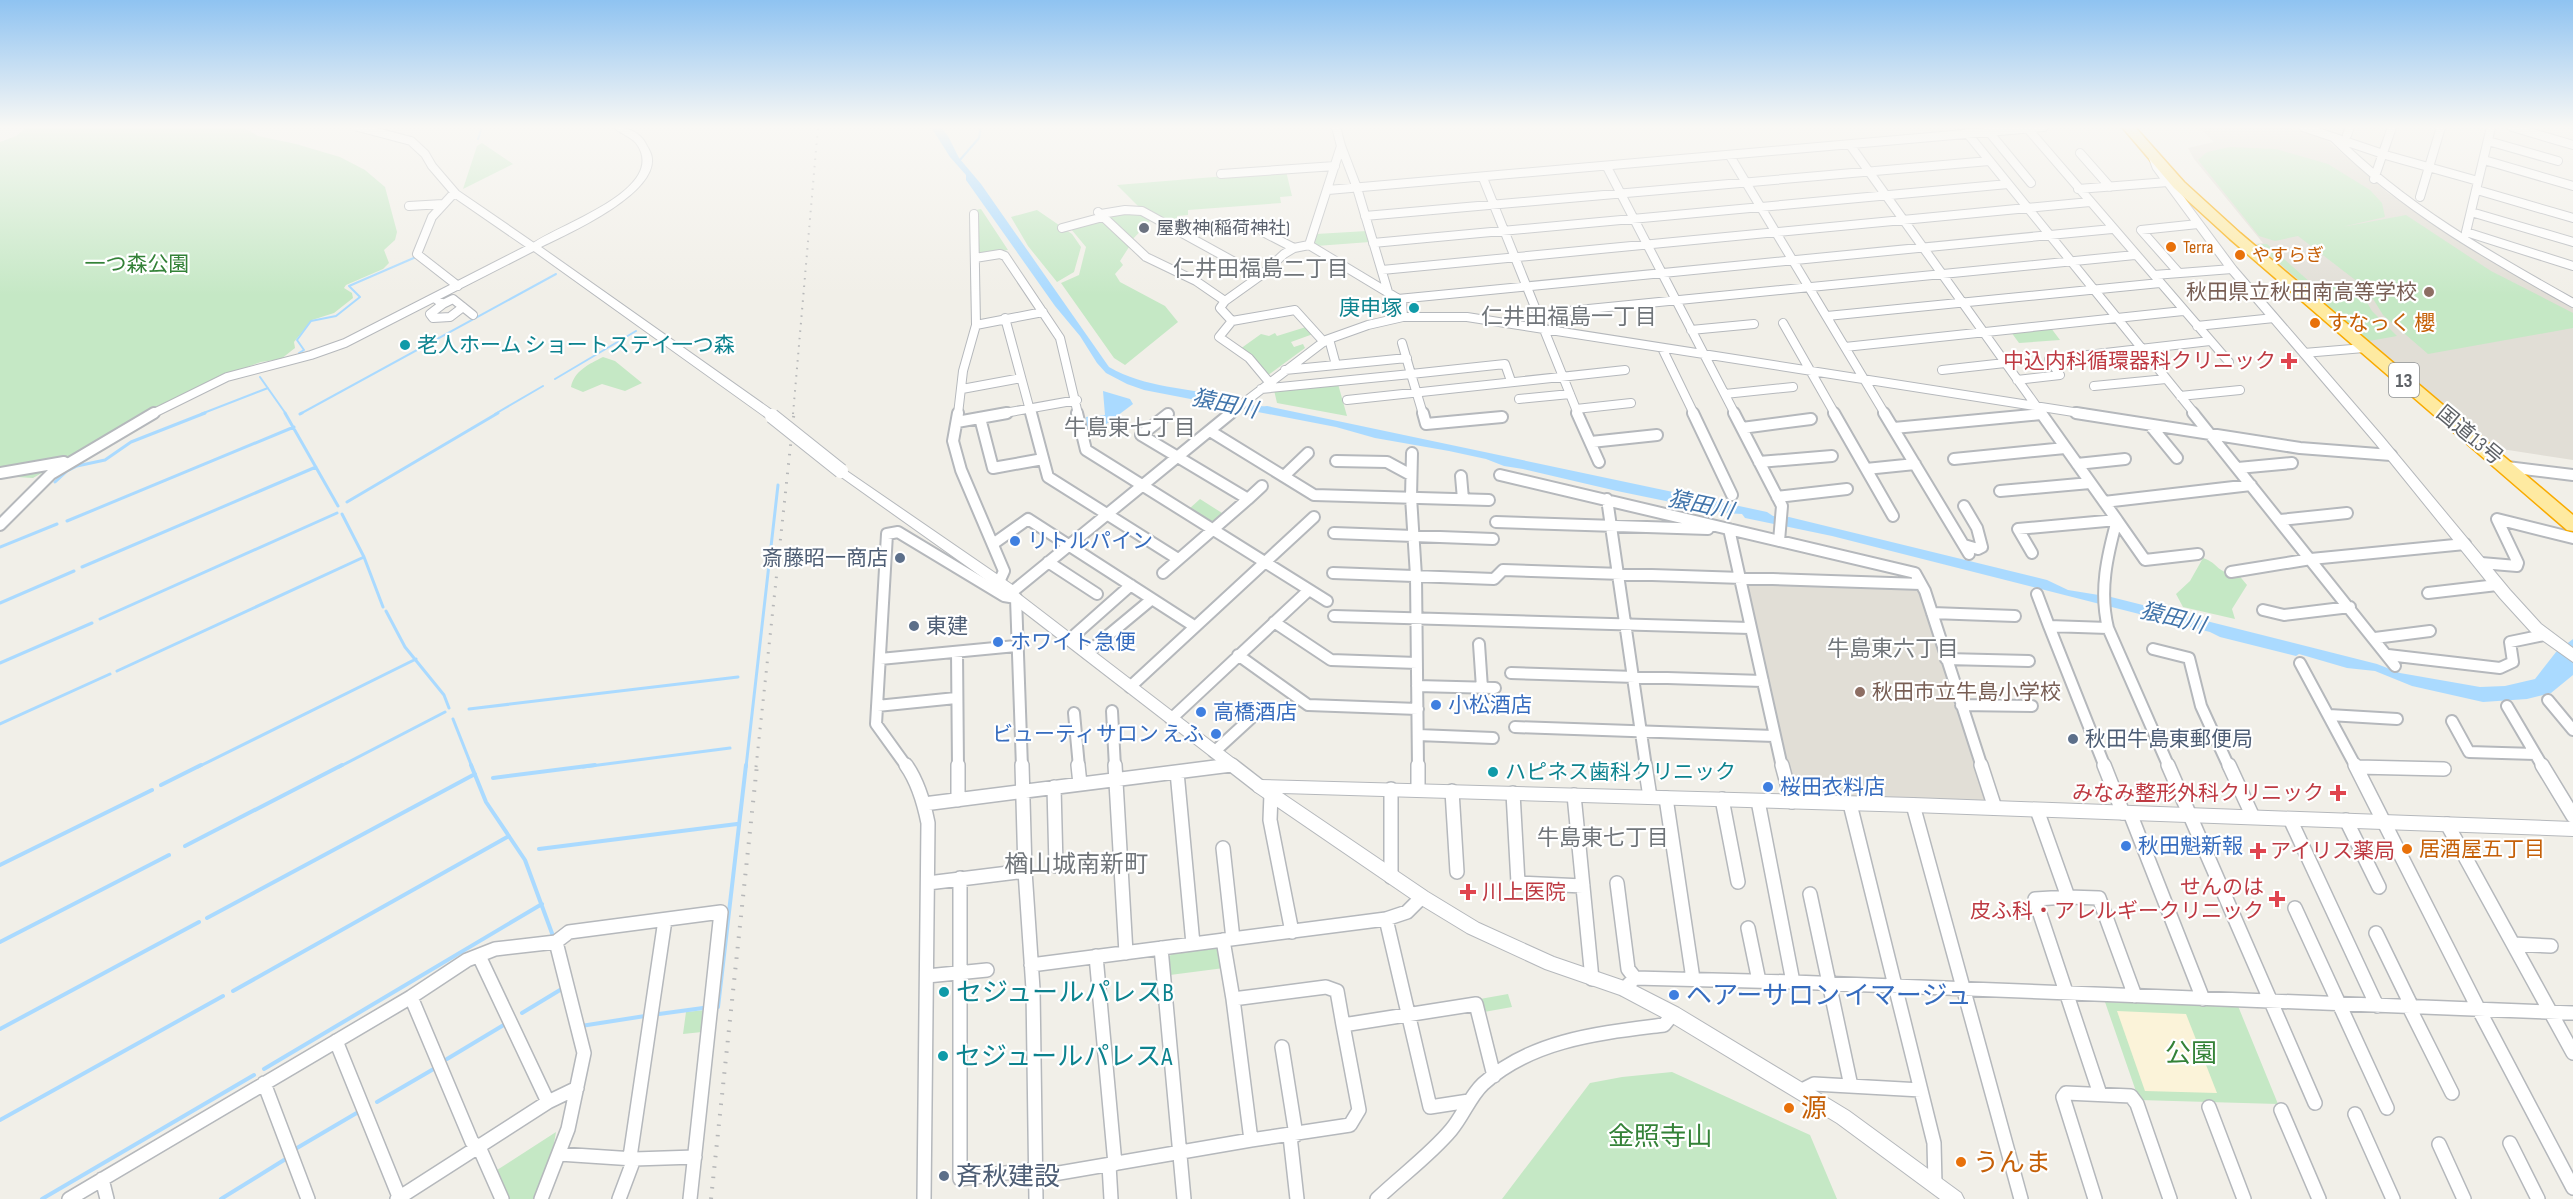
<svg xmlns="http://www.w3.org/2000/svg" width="2573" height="1199" font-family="'Sofia Sans Condensed','Noto Sans JP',sans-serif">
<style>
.education{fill:#e1ded6}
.green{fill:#c5e8c5}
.sand{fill:#fbf3d9}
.water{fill:#aadaff}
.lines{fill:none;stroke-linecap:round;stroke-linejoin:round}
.stream-far2{stroke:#aadaff;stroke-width:2}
.stream-far1{stroke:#aadaff;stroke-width:3}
.stream{stroke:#aadaff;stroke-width:4}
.minor-far2-casing{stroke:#b5b8bc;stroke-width:10}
.minor-far1-casing{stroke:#b5b8bc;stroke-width:14}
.minor-casing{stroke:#b5b8bc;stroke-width:16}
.tertiary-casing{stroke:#b5b8bc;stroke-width:2}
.trunk-casing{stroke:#f9ab00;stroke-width:3}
.minor-far2{stroke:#fff;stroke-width:8}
.minor-far1{stroke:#fff;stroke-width:10}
.minor{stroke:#fff;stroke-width:13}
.tertiary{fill:#fff;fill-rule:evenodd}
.trunk{fill:#feeaa1;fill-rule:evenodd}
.rail-far2{stroke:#b6b7b8;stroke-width:2;stroke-dasharray:1.5 6;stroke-linecap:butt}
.rail-far1{stroke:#b6b7b8;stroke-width:3;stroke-dasharray:1.5 8;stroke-linecap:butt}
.rail{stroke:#b6b7b8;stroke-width:4;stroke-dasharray:1.5 9;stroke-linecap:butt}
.tertiary-bridge-casing{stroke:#b5b8bc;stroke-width:16;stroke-linecap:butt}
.tertiary-bridge{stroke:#fff;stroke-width:14}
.worship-dot{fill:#6b7280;stroke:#fff;stroke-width:2}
.food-dot{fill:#e8710a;stroke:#fff;stroke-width:2}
.education-dot{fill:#8d6e63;stroke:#fff;stroke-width:2}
.culture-dot{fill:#0f9aa8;stroke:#fff;stroke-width:2}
.health-dot{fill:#e0444e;stroke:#fff;stroke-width:2}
.shop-dot{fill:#3f7fe0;stroke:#fff;stroke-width:2}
.service-dot{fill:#5c6f8a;stroke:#fff;stroke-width:2}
.labels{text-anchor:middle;stroke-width:4.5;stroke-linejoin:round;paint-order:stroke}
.far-worship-label{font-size:18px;fill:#5b616d;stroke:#fff;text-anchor:start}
.far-food-label{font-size:18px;fill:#c56008;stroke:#fff;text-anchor:start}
.shield{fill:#fff;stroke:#8f9295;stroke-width:1.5}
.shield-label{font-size:20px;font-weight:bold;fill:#5f6368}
.park-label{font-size:21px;fill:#348238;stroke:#fff}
.education-label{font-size:21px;fill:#785e54;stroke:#fff;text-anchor:end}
.culture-label{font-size:21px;fill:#0d838f;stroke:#fff;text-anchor:start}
.food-label{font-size:21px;fill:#c56008;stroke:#fff;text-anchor:start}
.health-label{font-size:21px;fill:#be3a42;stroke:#fff;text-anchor:end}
.street-label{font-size:21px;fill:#5f6368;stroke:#fff}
.shop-label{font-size:21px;fill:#366cbe;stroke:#fff;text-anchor:start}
.service-label{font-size:21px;fill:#4e5e75;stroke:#fff;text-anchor:start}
.neighbourhood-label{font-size:22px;fill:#70757a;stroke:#fff}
.water-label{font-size:22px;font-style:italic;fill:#4174aa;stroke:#fff}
.quarter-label{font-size:24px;fill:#70757a;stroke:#fff}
.near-culture-label{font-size:26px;fill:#0d838f;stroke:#fff;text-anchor:start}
.near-shop-label{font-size:26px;fill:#366cbe;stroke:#fff;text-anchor:start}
.near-park-label{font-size:26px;fill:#348238;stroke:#fff}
.near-food-label{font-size:26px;fill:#c56008;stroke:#fff;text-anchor:start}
.near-service-label{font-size:26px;fill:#4e5e75;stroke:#fff;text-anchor:start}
</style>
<rect width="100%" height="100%" fill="#f1efe8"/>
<path class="education" d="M2199,127h83l39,8 67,58 60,40 125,72v155l-78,-12 -241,-204 9,-1 -69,-84 -6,-11 26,-6z
M1746,583l173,6 67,213 -195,-7z"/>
<path class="green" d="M27,127h216l15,9 38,8 44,13 25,13 20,17 12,45 -2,8 -11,10 5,13 -6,6 -37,16 -2,3 8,5 1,5 -19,15 -22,7 -18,22 1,6 -14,11 -20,3 -27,10 -81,37 -120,69 -33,-2v-334l16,-6z
M482,143l31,21 -50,25 14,-43z
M2230,147l46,2 52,15 42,26 12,13 3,14 -43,10 64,-12 85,56 82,42v15l-145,26 -45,-39 -16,-26 -69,-53 -23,5 -16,-5 -61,-76 9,-8z
M1286,171l6,25 -12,1 1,6 -93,7v5l-11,1 2,12 -39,-20 -23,-23z
M981,209l27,41 -24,4 -7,-2 -1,-42z
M1037,210l35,24 9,13 -7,25 -17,10 -29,-36 -17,-29z
M1140,213l11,7 -20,21 -25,-26z
M1102,219l27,28 -9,14 3,4 -8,9 5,8 45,24 13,16 -53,43 -11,-7 -53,-75 18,-8 7,-28 -15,-18z
M1367,231l3,11 -54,4 -2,-5 2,-7z
M2257,244h10l44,39 28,2 10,4h10l13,22 25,25 -28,5z
M1306,327l7,7 -22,8 3,5 9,-3 2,4 -38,28 -27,-27 21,-15 8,2 6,-3 2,3z
M2051,328l9,12 -41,3 -8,-11z
M603,357l12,4 27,22 -17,8 -23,-7 -19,8 -12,-5c3,-16 18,-23 32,-30z
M1338,384l9,32 -70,-13 -3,-13z
M1200,499l22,14 -9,8h-6l-18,-12z
M2203,558c16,5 13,16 34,15l10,12 -15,24 3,10 -52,-12 -7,-13 14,-13z
M1213,946l9,5 2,17 -54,7 -2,-17 6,-7z
M1508,994l4,13 -28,5 -4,-13z
M2105,1002l133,4 40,98 -139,-4z
M706,1010l-4,22 -19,2 3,-22z
M1672,1072l138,63 27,64h-335l88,-116 32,-6z
M556,1132l-3,17 -20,50h-24l-12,-29z"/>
<path class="sand" d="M2117,1011l69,3 31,79 -72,-2z"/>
<path class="water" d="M931,127h10l7,9 11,22 22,26 128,183c36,21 79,21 118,30 13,3 27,11 40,9l458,97 42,9 6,4 16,1 258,63 21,10 43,7 266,67 23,9 80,14 25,-1 30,-7 21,-27 17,-13v36l-22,18 -24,6 -44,3 -71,-16 -37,-15 -28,-3 -48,-14 -3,2 -76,-19 -10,-5 -378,-96 -87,-18 -3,-4 -18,-1 -107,-22 -94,-22 -19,-3 -18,-7 -37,-8 -74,-13 -39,-11 -192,-37 -17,-6 -21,-11 -9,-10 -17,-27 -25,-30 -89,-126v-5l-16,-18z
M1103,391l27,8 3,5 -40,30h-5l-2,-17 19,-2z"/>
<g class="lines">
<path class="stream-far2" d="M478,139l4,-12
M959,161l20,-23 2,-11
M299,353l5,-3 -7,-10 14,-19 25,-5 24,-19 -11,-11 67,-29
M260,377l26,37
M555,379l81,-48
M201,414l67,-26
M300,414l256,-140
M495,414l48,-28"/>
<path class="stream-far1" d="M285,413l53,93
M300,414l2,-1
M55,482l12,-11 10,-5 28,-6 26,-18 74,-29
M347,502l151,-89
M342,514l22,43 19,50
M67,521l227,-94
M0,547l57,-23
M82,567l234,-100
M0,603l74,-32
M386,611l19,36 39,48 5,13
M100,619l237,-106
M0,663l92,-40
M117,671l247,-114
M469,709l269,-32
M453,719l19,48
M0,724l110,-50
M198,767l218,-108
M339,767l106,-55
M583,767l147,-19
M746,767l32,-282"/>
<path class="stream" d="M471,765l15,37 39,58 28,76
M493,778l102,-13
M161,785l40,-20
M185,846l157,-81
M539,849l198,-25
M0,865l152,-75
M207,918l268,-144
M0,942l169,-87
M233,991l276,-155
M718,1007l28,-242
M522,1013l38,-23
M659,1014l44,-6
M581,1026l64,-10
M0,1029l199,-107
M447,1059l60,-36
M264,1069l278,-165
M377,1102l60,-35
M0,1120l223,-124
M297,1148l63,-37
M42,1199l212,-124
M221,1199l63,-39"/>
<g class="minor-far2-casing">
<path id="minor-far2" d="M1336,127l5,19 -32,99 93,56 1,16
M2303,127l86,29 89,25
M2491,127l-25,105 107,34
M2512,127l61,18
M2028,129l201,233
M1989,132l42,51
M1967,133l228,281
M2347,135l3,-8
M2334,138c70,70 153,117 239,165
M2488,141l70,20
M1850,145l192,269
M1341,146l16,42 31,104
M2080,153l30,34
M1730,156l155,258
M2484,160l89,26
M1607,167l128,247
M1221,174l114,-8
M1483,178l95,236
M2374,179l18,-52
M2078,189l90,-7
M1328,190l716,-63
M2477,190l96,28
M454,193l-22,24 -15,37 41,32
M2420,197l21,-70
M409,206l34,-2
M1098,212l48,45 50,24 29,20
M2471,212l102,30
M1101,214l24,-4 17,1 118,65
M1365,216l624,-55
M1062,228l41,-11
M1263,232l31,16
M1373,243l635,-59
M975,258l25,-4 5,2 55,82 18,76
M1382,270l708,-68
M2179,273l-38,-43 57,-6
M2154,275l78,-6
M1398,299l714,-70
M437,300l6,4 10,-5 20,16
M443,304l-13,10 3,4 17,-1 13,-10
M1538,314l597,-59
M1827,316l333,-33
M1005,318l26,96
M1232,321l63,-11 29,32
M1783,323l52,91
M976,325l67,-13
M2197,326l77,-8
M1691,330l63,-6
M1329,339l7,26
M1402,343l9,31 94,-10 6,17
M1845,347l338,-36
M1662,348l32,66
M2304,353l60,-5
M2079,356l131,-15
M1285,370l122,-12
M1942,370l63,-7
M2017,380l43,-5 -11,-16
M1269,382l-20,-24 -30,-21 13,-16 -12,-13 5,-7 35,-25 24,-22 10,-6 15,-3
M2094,386l72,-7
M962,389l59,-11
M1261,389l150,-15 12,40
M1725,394l68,-7
M2180,396l60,-6
M1519,399l51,-5
M1347,400l278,-30
M1576,409l55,-6
M152,414l75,-37 84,-22 34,-12 188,-96 -77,-53 -24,-28 -7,-12 -14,-13 -53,-14
M958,414l5,-43 13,-46 -2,-111
M999,414l78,-14
M1229,414l97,-74 42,-15 35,-8h64l619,97
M2037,414h4"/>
</g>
<g class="minor-far1-casing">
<path id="minor-far1" d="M958,413l-5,28 8,29 43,101 -5,11
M1031,413l17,64 130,82
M1077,413l9,37 241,151
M1423,413l3,11 76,-7
M1577,413l22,49
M1693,413l39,82
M1734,413l48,93 -3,35
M1834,413l59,103
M1884,413l85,141
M2041,413l76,107c-10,36 -18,71 -9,108l61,139
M2076,413l224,35 91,7
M2193,413l202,253
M980,418l13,50 50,-9
M957,422l50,-9
M2150,425l27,33
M1742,428l69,-9
M1894,428l147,-14
M1210,431l104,64 175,5
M1591,442l66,-7
M1412,453l-1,44 5,79 2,191
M1954,459l111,-11
M1336,461l51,1 24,13
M1759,462l73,-6
M2077,464l48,-5
M2507,467l66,8
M2238,468l54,-5
M1866,469l49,-5
M0,473l64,-11
M1500,475l415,98 10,18 57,176
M1284,476l24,-23
M1461,476l2,23
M2000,491l90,-8
M1777,497l70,-8
M1248,499l14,-13
M1607,499l39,268
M2104,502l147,-17
M1964,506l13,22 5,19 -4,2 -14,-4
M2280,520l67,-7
M1496,522l212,7
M0,525l51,-51 103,-61
M1729,529l53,238
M1334,533l159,6
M993,544l35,-25 166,107
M2032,553l-14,-24 99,-9 28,40 53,-6
M1048,562l49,32
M2481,563l36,3 1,-3 -21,-44 76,19
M2231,572l80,-13 154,-15
M1163,573l85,-74 -107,-64 27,-21
M1333,573l161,6 9,-9 418,14
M2428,593l69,-8
M2037,594l12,32
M2263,610l21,5 66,-8
M1932,613l83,3
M1334,616l416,12
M1274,622l57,38 86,3
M2375,638l55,-7
M1069,640l62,-55
M1479,644l3,44
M2153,649l36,9 12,48 28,61
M957,652l1,115
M1087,653l65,-54
M1238,655l70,50 110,4
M2388,655l112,13 13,-6 -3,-20 34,-7
M880,659l136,-13
M1946,659l83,2
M2300,663l56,104
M1511,673l252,8
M1417,686l78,2
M1130,687l184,-170
M2548,700l25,30
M1961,705l71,1
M877,706l79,-8
M2507,706l36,61
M1112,711l3,56
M1074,713l5,54
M2329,715l68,4
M1171,719l138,-129
M2452,721l17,31 66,2
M1515,727l259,9
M1418,735l75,3
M1214,752l48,-44
M907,767l-31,-43 11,-190 11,-2 106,64 12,2
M1022,767l-6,-169 -4,-6 219,-179
M1219,767h15
M2105,767l-56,-141 59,2"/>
</g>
<g class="minor-casing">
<path id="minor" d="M906,765c12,17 18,38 22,58l-4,376
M958,765v35
M1022,765l3,106 8,118 3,210
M1078,765l2,19
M1115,765l11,188
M1232,765l27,21
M1418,765v25
M1645,765l5,32
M1782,765l10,37
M1981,765l14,43
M2104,765l19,48
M2168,765l147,338
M2229,765l24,52
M2355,765l124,245 94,178
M2542,765l31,51
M2357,767l87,2
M1177,772l16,172
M1054,787l2,79
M1391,789v88
M1452,791l5,81
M1513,793l5,90 65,3
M1271,794l-1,26 22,112
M1574,795l18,184
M1666,798l27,181
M1722,799l16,83
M1758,801l35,181
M924,804l307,-39
M1850,804l84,339 1,41
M1913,805l108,394
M2037,810l31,87 31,1 36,98
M2130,813l73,186
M2290,819l87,187
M2346,820l33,67
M2447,824l126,229
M1223,848l10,91
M960,878v301l76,-10
M928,883l97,-12
M1617,883l11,86 7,9
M1810,894l41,192
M2068,897l-33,2 65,195
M2295,908l92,200
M1386,919l44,188 39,-6
M1748,928l11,53
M2376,933l36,74
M1223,940l10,59 93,-12 11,4 6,34 133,-21 18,72
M2513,944l38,2
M1161,948l23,251
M479,956l69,146
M1096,956l19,208
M1031,965l355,-46 21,-7 15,-15
M927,976l60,-6
M1624,989l11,-11 158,4 780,31
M411,997l61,145 7,5 23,52
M2409,1007l43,86
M336,1041l64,158
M1282,1047l14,88
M264,1083l44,116
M1800,1091l14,-7 107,6
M2209,1107l35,92
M2281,1110l38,89
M2355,1114l38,85
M1290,1136l7,63
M1251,1140l99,-15 9,-15 -16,-85
M2510,1143l28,56
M2439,1144l25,55
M559,1154l75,5 61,-2
M630,1157l35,-237
M1109,1165l2,34
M1036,1177l215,-37 -18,-141
M102,1179l5,20
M69,1199l342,-202 56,-37 28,-11 61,-7 13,-10 152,-20 -31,287
M397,1199l151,-97 29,-14
M541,1199l27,-70 16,-76 -28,-111
M619,1199l15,-40
M1377,1199c24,-23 53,-44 74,-69 12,-14 19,-34 32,-46 50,-45 118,-51 181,-59l9,-11
M2095,1199l-32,-102 3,-4 65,3 6,8 33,95"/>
</g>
<g class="tertiary-casing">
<path id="tertiary" d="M613,127c14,0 28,5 34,19 2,3 5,9 5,13 3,36 -84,75 -111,88l235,166 2,3 -2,3h-8l-240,-172c21,-20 144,-56 108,-104 -6,-7 -17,-10 -23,-16z
M2153,153l4,1 6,15 73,98 147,170 127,153 31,34 32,24v14l-42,-30 -31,-34 -125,-155 -147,-172 -75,-102 -5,-13z
M841,467l176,121 1,5 219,168 2,4 -2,4 -5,2 -5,-2 -216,-167 -1,-5 -173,-123 -2,-3 2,-3z
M1259,780l654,18 660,24v14l-660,-24 -631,-19 146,99 51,31 75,34 76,26 49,25 170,103 112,82 3,6h-24l-103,-76 -170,-103 -47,-25 -75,-26 -78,-36 -51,-31 -162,-111 -2,-5 2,-5z"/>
</g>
<g class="trunk-casing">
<path id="trunk" d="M2122,127h13l49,55 56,51 333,282v16l-6,-1 -337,-291 -56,-51z"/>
</g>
<use href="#minor-far2" class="minor-far2"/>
<use href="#minor-far1" class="minor-far1"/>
<use href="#minor" class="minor"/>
<use href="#tertiary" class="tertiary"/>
<use href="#trunk" class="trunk"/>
<path class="rail-far2" d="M793,414l25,-287"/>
<path class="rail-far1" d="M756,767l38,-354"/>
<path class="rail" d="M711,1199l46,-434"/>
<g class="tertiary-bridge-casing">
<path id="tertiary-bridge" d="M772,416l69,55"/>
</g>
<use href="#tertiary-bridge" class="tertiary-bridge"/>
</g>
<linearGradient id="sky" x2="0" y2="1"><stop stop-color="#8fc3f1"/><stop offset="0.43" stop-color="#f9f8f5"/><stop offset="1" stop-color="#f9f8f5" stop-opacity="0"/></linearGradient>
<rect width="2573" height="295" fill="url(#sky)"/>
<circle class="worship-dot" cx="1144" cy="228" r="6"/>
<g class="food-dot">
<circle cx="2171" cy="247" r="6"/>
<circle cx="2240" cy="255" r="6"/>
<circle cx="2315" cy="323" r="6"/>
<circle cx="2407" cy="849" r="6"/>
<circle cx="1789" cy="1108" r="6"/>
<circle cx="1961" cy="1162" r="6"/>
</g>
<g class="education-dot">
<circle cx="2429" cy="292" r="6"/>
<circle cx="1860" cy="692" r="6"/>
</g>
<g class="culture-dot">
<circle cx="1414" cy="308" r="6"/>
<circle cx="405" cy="345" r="6"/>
<circle cx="1493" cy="772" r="6"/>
<circle cx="944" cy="992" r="6"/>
<circle cx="943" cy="1056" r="6"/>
</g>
<g class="health-dot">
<path d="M2286 352h6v6h6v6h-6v6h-6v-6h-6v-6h6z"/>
<path d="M2335 784h6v6h6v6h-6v6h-6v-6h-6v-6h6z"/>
<path d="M2255 842h6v6h6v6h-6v6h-6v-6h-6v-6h6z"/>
<path d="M1465 883h6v6h6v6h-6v6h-6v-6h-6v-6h6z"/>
<path d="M2274 890h6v6h6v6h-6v6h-6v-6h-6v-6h6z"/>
</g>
<g class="shop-dot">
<circle cx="1015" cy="541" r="6"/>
<circle cx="998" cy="642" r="6"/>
<circle cx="1436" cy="705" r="6"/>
<circle cx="1201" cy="712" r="6"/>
<circle cx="1216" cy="734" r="6"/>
<circle cx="1768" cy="787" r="6"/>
<circle cx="2126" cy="846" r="6"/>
<circle cx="1674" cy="995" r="6"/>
</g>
<g class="service-dot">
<circle cx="900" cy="558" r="6"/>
<circle cx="914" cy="626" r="6"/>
<circle cx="2073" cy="739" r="6"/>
<circle cx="944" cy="1176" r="6"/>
</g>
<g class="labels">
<g class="far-worship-label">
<text x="1156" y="234">屋敷神(稲荷神社)</text>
</g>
<g class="far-food-label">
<text x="2183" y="253">Terra</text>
<text x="2252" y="261">やすらぎ</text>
</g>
<rect class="shield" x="2389" y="363" width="30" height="34" rx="4.5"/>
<g class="shield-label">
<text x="2404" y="387">13</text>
</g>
<g class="park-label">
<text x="137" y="271">一つ森公園</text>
</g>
<g class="education-label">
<text x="2417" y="299">秋田県立秋田南高等学校</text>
<text x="1872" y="699" text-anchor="start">秋田市立牛島小学校</text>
</g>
<g class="culture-label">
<text x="1402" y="315" text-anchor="end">庚申塚</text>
<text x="417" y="352">老人ホーム ショートステイ一つ森</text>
<text x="1505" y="779">ハピネス歯科クリニック</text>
</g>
<g class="food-label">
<text x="2327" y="330">すなっく 櫻</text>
<text x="2419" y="856">居酒屋五丁目</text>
</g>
<g class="health-label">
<text x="2276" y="368">中込内科循環器科クリニック</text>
<text x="2324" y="800">みなみ整形外科クリニック</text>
<text x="2270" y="858" text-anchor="start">アイリス薬局</text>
<text x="2264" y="894">せんのは<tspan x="2264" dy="24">皮ふ科・アレルギークリニック</tspan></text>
<text x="1482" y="899" text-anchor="start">川上医院</text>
</g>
<g class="street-label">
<text transform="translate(2470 435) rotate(40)" y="7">国道13号</text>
</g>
<g class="shop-label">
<text x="1027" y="548">リトルパイン</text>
<text x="1010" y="649">ホワイト急便</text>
<text x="1448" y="712">小松酒店</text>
<text x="1213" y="719">高橋酒店</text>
<text x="1204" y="741" text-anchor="end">ビューティサロン えふ</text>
<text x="1780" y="794">桜田衣料店</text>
<text x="2138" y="853">秋田魁新報</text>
</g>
<g class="service-label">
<text x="888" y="565" text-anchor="end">斎藤昭一商店</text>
<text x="926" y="633">東建</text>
<text x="2085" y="746">秋田牛島東郵便局</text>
</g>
<g class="neighbourhood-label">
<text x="1261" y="276">仁井田福島二丁目</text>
<text x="1569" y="324">仁井田福島一丁目</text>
<text x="1130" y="435">牛島東七丁目</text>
<text x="1893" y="656">牛島東六丁目</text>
<text x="1603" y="845">牛島東七丁目</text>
</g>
<g class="water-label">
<text transform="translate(1225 403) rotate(12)" y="8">猿田川</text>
<text transform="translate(1701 504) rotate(12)" y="8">猿田川</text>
<text transform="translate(2173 617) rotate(14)" y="8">猿田川</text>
</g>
<g class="quarter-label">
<text x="1076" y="872">楢山城南新町</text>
</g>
<g class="near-culture-label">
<text x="956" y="1001">セジュールパレスB</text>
<text x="955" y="1065">セジュールパレスA</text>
</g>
<g class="near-shop-label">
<text x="1686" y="1004">ヘアーサロン イマージュ</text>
</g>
<g class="near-park-label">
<text x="2191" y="1062">公園</text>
<text x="1660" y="1145">金照寺山</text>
</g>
<g class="near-food-label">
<text x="1801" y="1117">源</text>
<text x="1973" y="1171">うんま</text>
</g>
<g class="near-service-label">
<text x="956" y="1185">斉秋建設</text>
</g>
</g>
</svg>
